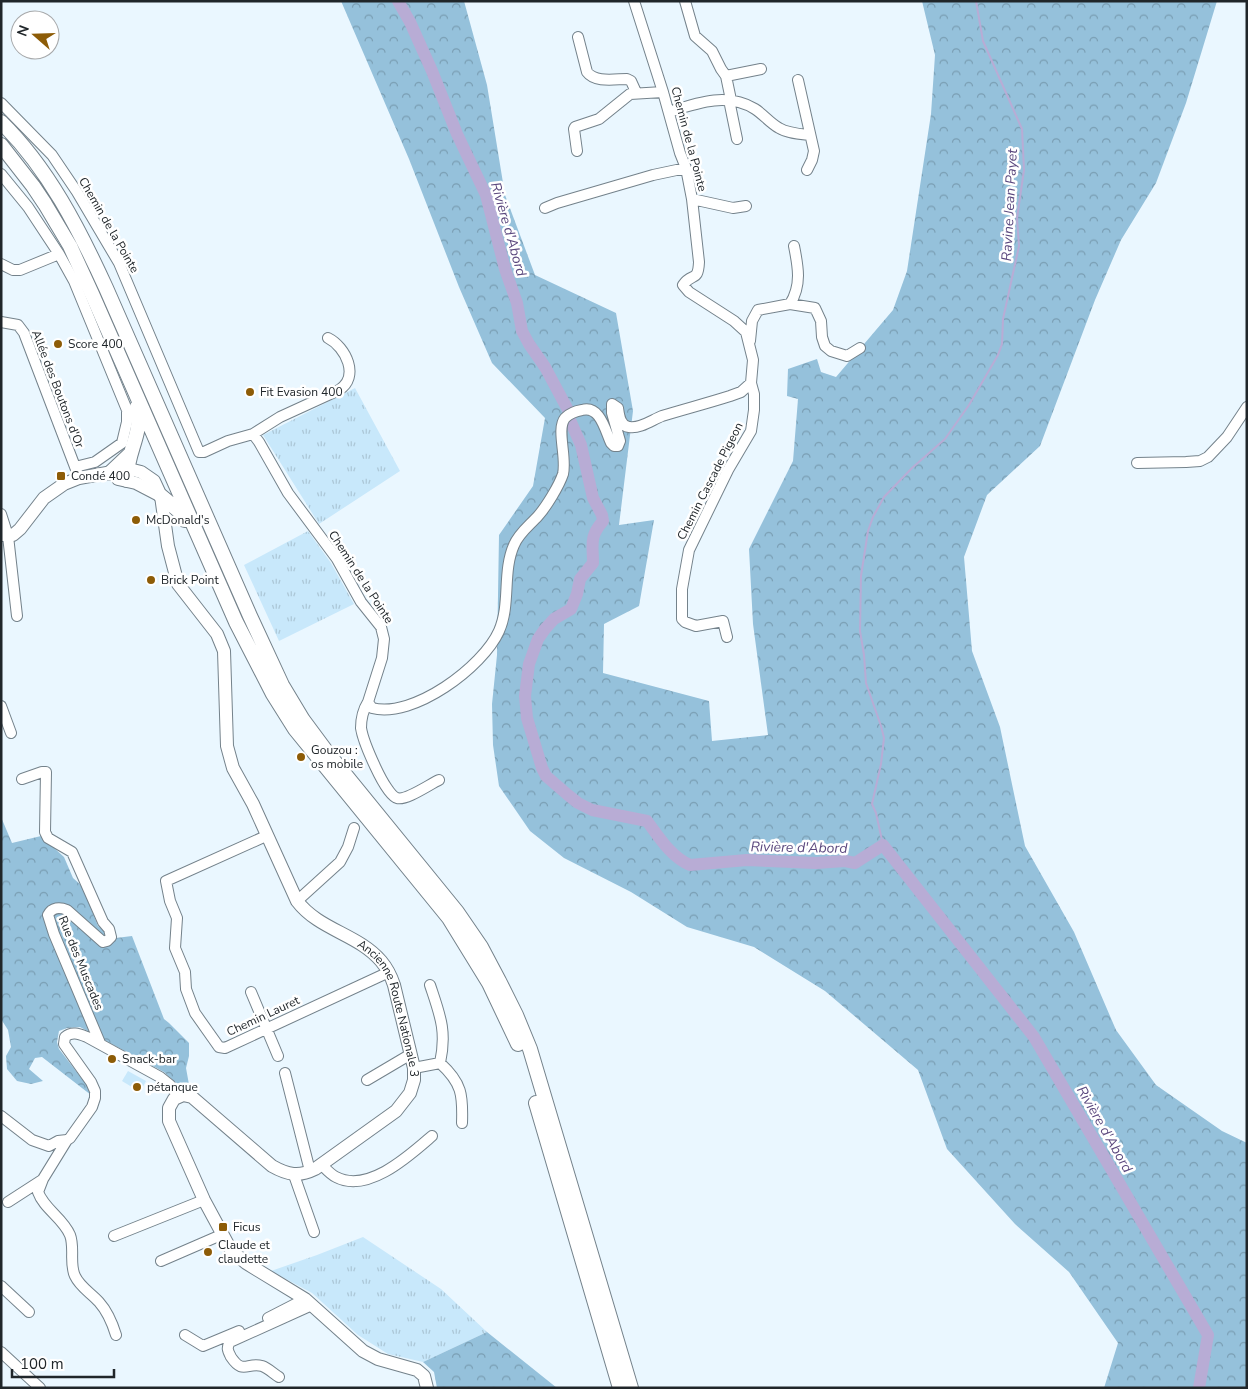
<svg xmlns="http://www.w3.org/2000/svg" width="1248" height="1389" font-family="'Nunito Sans',sans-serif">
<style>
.grass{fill:url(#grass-tufts)}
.forest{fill:url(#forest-crowns)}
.park{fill:#c8e8fb}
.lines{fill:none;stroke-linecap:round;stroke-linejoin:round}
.stream{stroke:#b8acd5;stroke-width:2}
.river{stroke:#b8acd5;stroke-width:12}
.minor-casing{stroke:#74828b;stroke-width:12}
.major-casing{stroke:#74828b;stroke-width:14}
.highway-casing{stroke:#74828b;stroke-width:16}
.minor{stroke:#fff;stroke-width:10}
.major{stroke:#fff;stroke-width:12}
.highway{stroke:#fff;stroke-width:14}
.poi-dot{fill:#8d5c07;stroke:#fff;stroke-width:2}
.labels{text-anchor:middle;stroke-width:5;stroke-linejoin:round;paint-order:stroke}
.street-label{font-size:12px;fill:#20262a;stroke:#fff}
.poi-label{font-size:12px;fill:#20262a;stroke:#fff;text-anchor:start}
.water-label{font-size:14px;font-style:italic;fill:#5b487e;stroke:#fff}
</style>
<defs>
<pattern id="grass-tufts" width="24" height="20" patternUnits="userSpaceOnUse" patternTransform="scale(1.25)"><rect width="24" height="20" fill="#c8e8fb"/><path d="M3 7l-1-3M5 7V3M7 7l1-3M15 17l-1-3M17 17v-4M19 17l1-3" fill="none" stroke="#acc7d7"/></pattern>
<pattern id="forest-crowns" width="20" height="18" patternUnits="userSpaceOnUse" patternTransform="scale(1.25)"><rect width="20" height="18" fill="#95c1db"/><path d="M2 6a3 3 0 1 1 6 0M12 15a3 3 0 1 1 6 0" fill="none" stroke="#799db2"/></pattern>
</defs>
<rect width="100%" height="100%" fill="#eaf7ff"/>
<path class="grass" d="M355,388l45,83 -81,53 -56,-89z
M308,531l23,32 23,41 -75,37 -35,-76z
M363,1237l78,52 46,43 -64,30 -35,-8 -30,-19 -46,-42 -41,-22 46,-16z"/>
<path class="forest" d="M341,1h123l23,84 18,110 30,80 81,38 17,98 -14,114 35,-5 -15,86 -35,18 -1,49 106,28 3,40 56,-6 -15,-111 -4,-75 44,-88 5,-62 -11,-3 1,-27 29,-10 4,13 15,5 57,-67 14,-39 24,-157 4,-59 -13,-54h295l-31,102 -30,80 -35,57 -26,60 -55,146 -53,49 -23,62 8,94 28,76 25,119 49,86 42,98 40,55 66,46 25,12v245h-143l14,-45 -49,-71 -54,-48 -68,-75 -29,-79 -93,-79 -71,-44 -67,-20 -56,-35 -67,-34 -34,-27 -31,-45 -6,-41 -1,-41 5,-49 2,-120 34,-49 12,-68 -53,-55 -33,-76 -50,-128z
M1,817l11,26 29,-7 23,21 9,21 9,8 16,40 18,12 16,-2 32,83 5,4 20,20v13l-3,12 4,22 -10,2 -5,-10 -11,-10 -84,-45 -13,1 -8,3 -2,11 2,7 27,35 5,11 -49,-38 -7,1 -6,11 14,12 -12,3 -14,-3 -10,-12 -1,-13 5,-9 -3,-17 -7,-11z
M487,1332l70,56h-120l-3,-16 -11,-10z"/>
<path class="park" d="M128,1071l18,10 -6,11 -18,-11z"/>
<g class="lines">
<path class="stream" d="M883,845l-7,-32 -4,-9 9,-40 3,-26 -3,-12 -15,-43 -2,-28 -4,-24 1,-55 7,-45 5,-14 11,-20 28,-29 33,-29 24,-34 29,-50 4,-11 1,-25 16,-73 -2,-28 7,-48 -2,-41 -39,-88 -7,-40"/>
<path class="river" d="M398,1l12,21 22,49 25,63 29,61 19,74 12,34 5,28 7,13 16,23 23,43
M570,420l11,25 12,53 9,17 1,6c-14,16 -10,23 -10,42l-13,16 -3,15 -6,15 -17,10 -9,10 -7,10 -9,25 -4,32 2,22 15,50 4,8 22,19 10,8 14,7 55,11c12,16 24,36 43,44l57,-5 69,3 29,-2 10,2 28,-18 151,192 174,298 -9,53"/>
<g class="minor-casing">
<path id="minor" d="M685,1l10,35 17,15 9,18 5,7
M578,37l9,35c8,11 28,7 40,7l4,2 5,11
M798,80l16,71 -2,9 -5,10
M729,100l8,39
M731,100l-5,-24 35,-7
M1,103l51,52 25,37 42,71 80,189h5l24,-11 25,-7 6,8 29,51 49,66 24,43 20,25 3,12 -2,19 -14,44c-5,8 -7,16 -7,26 2,13 24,67 36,70 9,3 33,-14 42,-18
M669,112c28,-9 58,-20 86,-3 8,5 15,14 24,19 8,5 20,6 30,7
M577,151l-3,-22 1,-2 24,-8 31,-25 33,-2
M1,174l27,33 31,47
M692,199l41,9 13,-2
M545,208l12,-5 96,-28 33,-7
M1,264l12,6h7l39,-16 15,27 53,129v12l-5,21 -27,19 -20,5
M790,304l25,4 6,13 1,16 3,9 6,5 16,5 13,-8
M1,322l17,3 6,8 53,139
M750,341l2,-20 6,-11 32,-6c12,-19 8,-38 4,-58
M253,434l27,-17 59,-27c21,-13 7,-43 -11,-52
M1137,463l49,-1 14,-1 8,-4 19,-20 20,-30
M1,514l7,22 9,80
M727,637l-4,-16 -27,5 -11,-4 -3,-3v-30l7,-39 39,-80 23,-39 3,-21v-16l-3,-11
M368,702l4,6c41,11 111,-41 127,-77 12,-27 3,-59 15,-86 5,-12 15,-19 24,-29 8,-9 21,-30 25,-42 4,-17 -7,-45 2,-56 4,-4 11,-7 17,-8 18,-5 23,20 29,33l3,3h4l2,-5 -8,-28v-9l6,4c1,7 2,18 11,19 11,2 23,-7 33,-11 23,-7 46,-13 68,-20l11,-4 10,-9 2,-23 -7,-28 -12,-11 -45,-29 -6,-7c9,-13 15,-2 16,-23l-7,-63 -6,-31 -6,-15 -17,-61 -29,-91
M1,706l10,27
M22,779l20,-7h4l-1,60 3,6 24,14 31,70 6,7 2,8 -4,4 -4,1 -36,-32c-7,-3 -15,-3 -19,5l6,19 46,109
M266,836l-100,45 4,20 7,17 -2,30 10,24 1,17 9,24 24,34 6,1 164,-76
M297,901l43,-39 8,-15 6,-19
M430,985c10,30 17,46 10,78 22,20 23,32 22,60
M251,992l27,64
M414,1068l26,-5
M285,1073l25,98
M367,1080l44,-26
M1,1116l31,24 17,6 9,-5 9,-1 3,-2 22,-31 3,-9v-7l-4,-9 -27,-38 1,-7c7,-6 14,-3 22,0l73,40 10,8 8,11
M67,1140l-24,39 -5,13c6,17 25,26 32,43 5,13 -1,29 5,41 5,11 16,17 24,26 9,10 13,20 17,33
M321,1164c5,5 9,10 15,13 32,17 74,-22 96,-41
M294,1175l20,57
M8,1202l34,-22
M114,1236l90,-36
M161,1261l60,-26
M1,1286l28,26
M268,1318l37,-19
M185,1335l18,11 36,-15
M1,1352l39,36
M279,1377c-5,-3 -11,-9 -17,-11 -15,-4 -19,9 -31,-9 -3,-6 -5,-9 -1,-15l82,-37"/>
</g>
<g class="major-casing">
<g id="major">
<path d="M118,479l18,4 25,13"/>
<path id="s1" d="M1,535h12l7,-6 24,-31 20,-14 15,-6 50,-9 12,3 13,9 7,15 7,50 10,38 39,50 7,17 3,95 6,22 20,36 44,97c22,29 61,33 84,60 6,7 10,15 13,24l20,83v12l-4,13 -14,18 -81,58c-16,8 -27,6 -43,-3l-80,-69 -9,-2 -9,4 -5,9v13l35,79 27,50 15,13 59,36 58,52 15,8 39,11 7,6 3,12"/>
</g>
</g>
<g class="highway-casing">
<path id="highway" d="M1,122c47,46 78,107 105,166l144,328 32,69 21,35 23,31 131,161 24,35 18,34 17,34 14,34 101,339
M1,145l32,41 12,18 25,42 22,48 144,328 37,72 22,35 154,189 40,65 29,61
M110,473l19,-18
M127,480c-2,-26 17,-47 10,-73
M161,496l18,15 6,9
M536,1103l84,285"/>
</g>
<use href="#minor" class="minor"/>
<use href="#major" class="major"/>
<use href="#highway" class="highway"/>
</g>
<g class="poi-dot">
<circle cx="58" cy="344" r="5"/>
<circle cx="250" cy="392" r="5"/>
<rect x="56" y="471" width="10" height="10" rx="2.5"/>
<circle cx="136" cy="520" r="5"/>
<circle cx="151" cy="580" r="5"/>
<circle cx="301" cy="757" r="5"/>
<circle cx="112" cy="1059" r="5"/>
<circle cx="137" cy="1087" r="5"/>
<rect x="218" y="1222" width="10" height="10" rx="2.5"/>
<circle cx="208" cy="1252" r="5"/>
</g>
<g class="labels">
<g class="street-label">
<text transform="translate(689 139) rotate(75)" y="4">Chemin de la Pointe</text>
<text transform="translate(109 225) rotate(60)" y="4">Chemin de la Pointe</text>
<text transform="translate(58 389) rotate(69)" y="4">Allée des Boutons d'Or</text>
<text transform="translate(710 481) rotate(-63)" y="4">Chemin Cascade Pigeon</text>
<text transform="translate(361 577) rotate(57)" y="4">Chemin de la Pointe</text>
<text transform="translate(81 963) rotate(68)" y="4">Rue des Muscades</text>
<text dy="4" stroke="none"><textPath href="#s1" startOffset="784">Ancienne Route Nationale 3</textPath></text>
<text transform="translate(263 1016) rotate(-25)" y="4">Chemin Lauret</text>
</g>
<g class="poi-label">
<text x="68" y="348">Score 400</text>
<text x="260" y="396">Fit Evasion 400</text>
<text x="71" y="480">Condé 400</text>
<text x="146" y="524">McDonald's</text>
<text x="161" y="584">Brick Point</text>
<text x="311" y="754">Gouzou :<tspan x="311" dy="14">os mobile</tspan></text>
<text x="122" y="1063">Snack-bar</text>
<text x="147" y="1091">pétanque</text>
<text x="233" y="1231">Ficus</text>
<text x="218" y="1249">Claude et<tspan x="218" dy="14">claudette</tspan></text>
</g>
<g class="water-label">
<text transform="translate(1009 205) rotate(-87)" y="5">Ravine Jean Payet</text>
<text transform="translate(509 229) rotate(74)" y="5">Rivière d'Abord</text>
<text transform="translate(799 847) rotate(1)" y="5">Rivière d'Abord</text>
<text transform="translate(1105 1129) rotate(60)" y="5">Rivière d'Abord</text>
</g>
</g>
<rect width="1248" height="1389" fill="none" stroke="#20262a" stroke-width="5"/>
<g transform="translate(35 35) rotate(290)"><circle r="24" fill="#ffffff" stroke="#a6a8aa"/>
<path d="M0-4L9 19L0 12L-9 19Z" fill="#8d5c07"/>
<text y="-8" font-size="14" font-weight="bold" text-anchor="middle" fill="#20262a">N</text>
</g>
<path d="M12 1369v8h102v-8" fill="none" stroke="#20262a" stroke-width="2.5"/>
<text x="20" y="1369" font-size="15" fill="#20262a" stroke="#ffffff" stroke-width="4" paint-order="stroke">100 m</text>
</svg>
